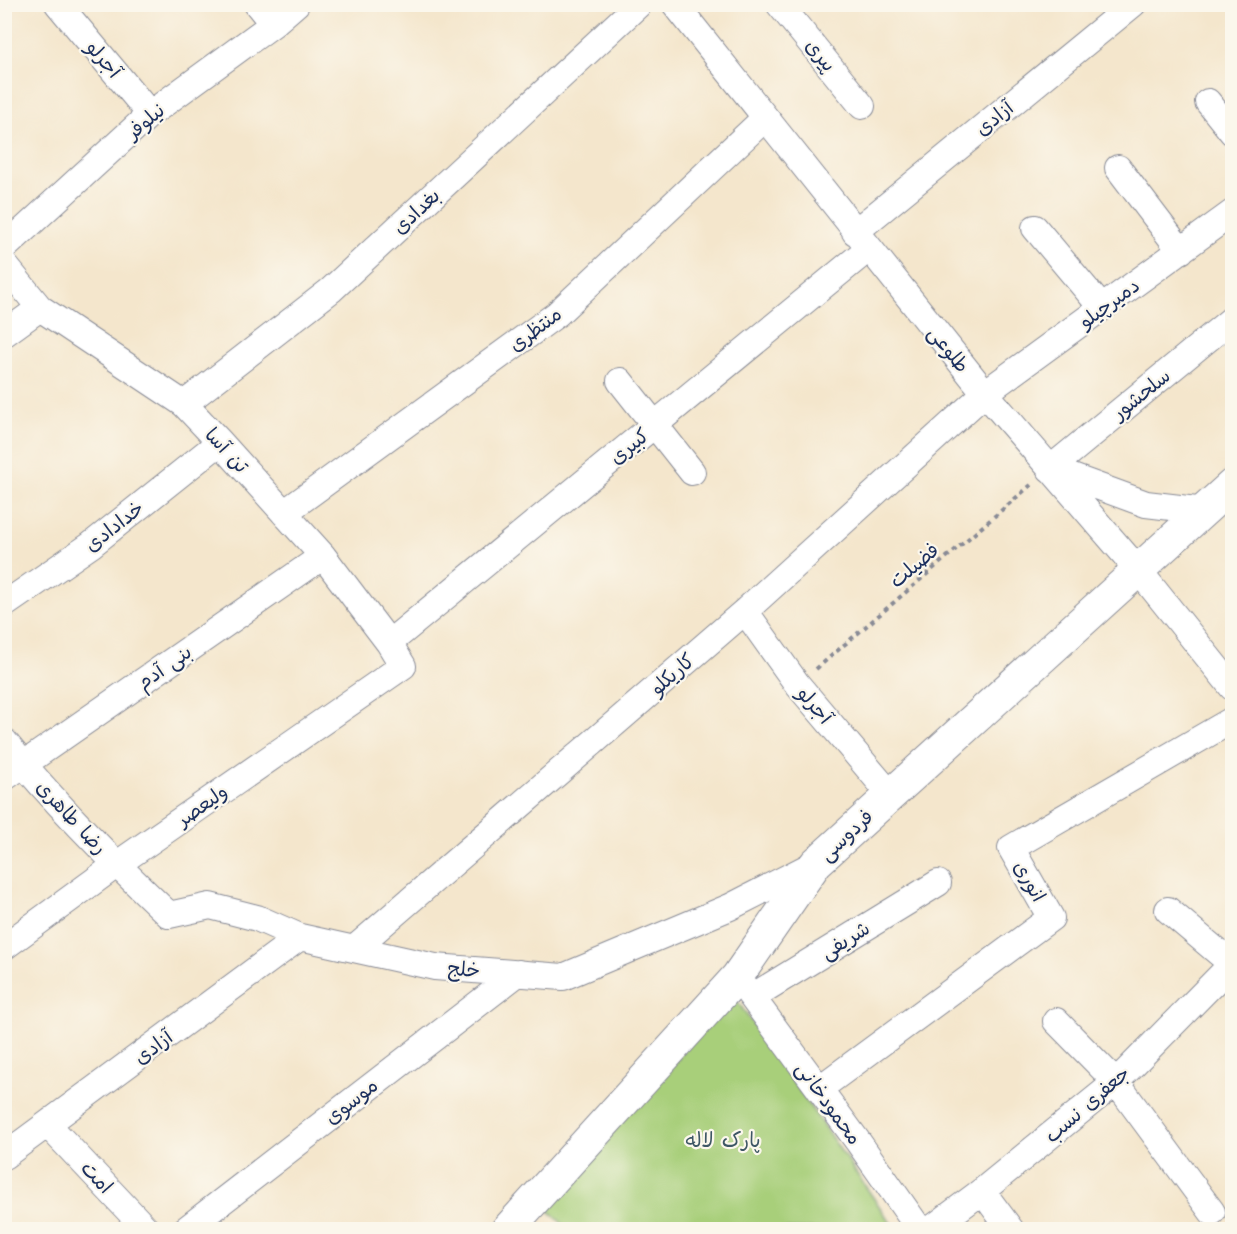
<svg xmlns="http://www.w3.org/2000/svg" width="1237" height="1234" font-family="Kalam,'Playpen Sans Arabic',sans-serif">
<style>
.green{fill:#a8cf7a;stroke:#627f6c;stroke-width:1.5}
.lines{fill:none;stroke-linecap:round;stroke-linejoin:round}
.minor-casing{stroke:#888a95;stroke-width:28}
.major-casing{stroke:#888a95;stroke-width:34}
.path{stroke:#888a95;stroke-width:4;stroke-dasharray:4.5 4.5;stroke-linecap:butt}
.minor{stroke:#fff;stroke-width:26}
.major{stroke:#fff;stroke-width:32}
.labels{text-anchor:middle;stroke-width:4.5;stroke-linejoin:round;paint-order:stroke}
.street-label{font-size:20px;fill:#1b2f5e;stroke:#fbf7ec}
.park-label{font-size:20px;fill:#3e5765;stroke:#fbf7ec}
</style>
<rect width="100%" height="100%" fill="#fbf7ec"/>
<filter id="ink" filterUnits="userSpaceOnUse"><feTurbulence type="fractalNoise" baseFrequency=".0167" numOctaves="2"/><feDisplacementMap in="SourceGraphic" scale="12" xChannelSelector="R" yChannelSelector="G"/><feConvolveMatrix kernelMatrix="1 2 1 2 8 2 1 2 1" color-interpolation-filters="sRGB"/></filter>
<filter id="wash" filterUnits="userSpaceOnUse"><feTurbulence type="fractalNoise" baseFrequency=".008" numOctaves="4" result="noise"/><feDisplacementMap in="SourceGraphic" scale="24" xChannelSelector="R" yChannelSelector="G"/><feGaussianBlur stdDeviation="1.35" result="paint"/><feColorMatrix in="noise" values="0 0 0 0 0 0 0 0 0 0 0 0 0 0 0 0 0 1.4 0 .05"/><feComposite in="paint" operator="in"/></filter>
<g filter="url(#wash)">
<rect width="100%" height="100%" fill="#f4e6cc"/>
<path class="green" d="M733,995l162,234h-327l-23,-22z"/>
</g>
<g filter="url(#ink)">
<g class="lines">
<g class="minor-casing">
<path id="minor" d="M58,4l92,110
M257,4l16,20
M675,4l310,389 154,178 93,116
M779,4l83,102
M1208,102l24,30
M1118,168l63,83
M1035,228l67,80
M855,232l278,-228
M4,248l146,-134 123,-90 23,-20
M4,264l36,44 144,96 36,38 103,114 66,87 14,23 -287,199 -112,82
M4,334l36,-26
M620,381l72,91
M184,404l147,-114 308,-286
M1050,469l182,-150
M1053,470l93,34 59,7
M284,513l273,-199 208,-196
M4,605l87,-60 129,-103
M745,611l52,73 93,110
M389,643l479,-394
M4,741c50,62 107,119 165,174l41,-9 47,12 43,19 135,30 128,10 167,-70 86,-44
M4,778l319,-222
M1168,910l64,54
M354,949l391,-338 240,-218 247,-180
M737,977l122,166 61,87
M752,997l186,-114
M1056,1021l60,61 96,130
M819,1089l232,-171 -40,-70 221,-128
M48,1125l99,105
M4,1156l296,-219
M982,1191l29,39
M185,1230l333,-257
M930,1230l52,-39 134,-109 116,-118"/>
</g>
<g class="major-casing">
<path id="major" d="M507,1230l230,-253 79,-114 416,-378"/>
</g>
<path class="path" d="M816,669l215,-184"/>
<use href="#minor" class="minor"/>
<use href="#major" class="major"/>
</g>
</g>
<g class="labels">
<g class="street-label">
<text transform="translate(821 55) rotate(51)" y="7">پیری</text>
<text transform="translate(104 59) rotate(50)" y="7">آجرلو</text>
<text transform="translate(994 118) rotate(-39)" y="7">آزادی</text>
<text transform="translate(145 121) rotate(-40)" y="7">نیلوفر</text>
<text transform="translate(416 211) rotate(-43)" y="7">بغدادی</text>
<text transform="translate(1109 303) rotate(-36)" y="7">دمیرچیلو</text>
<text transform="translate(535 329) rotate(-37)" y="7">منتظری</text>
<text transform="translate(949 349) rotate(51)" y="7">طلوعی</text>
<text transform="translate(1141 394) rotate(-39)" y="7">سلحشور</text>
<text transform="translate(629 446) rotate(-39)" y="7">کبیری</text>
<text transform="translate(227 450) rotate(47)" y="7">تن آسا</text>
<text transform="translate(114 526) rotate(-38)" y="7">خدادادی</text>
<text transform="translate(914 565) rotate(-40)" y="7">فضیلت</text>
<text transform="translate(164 667) rotate(-35)" y="7">بنی آدم</text>
<text transform="translate(672 674) rotate(-41)" y="7">کاریکلو</text>
<text transform="translate(815 705) rotate(50)" y="7">آجرلو</text>
<text transform="translate(202 805) rotate(-35)" y="7">ولیعصر</text>
<text transform="translate(72 817) rotate(47)" y="7">رضا طاهری</text>
<text transform="translate(846 835) rotate(-43)" y="7">فردوسی</text>
<text transform="translate(1030 881) rotate(60)" y="7">انوری</text>
<text transform="translate(845 940) rotate(-32)" y="7">شریفی</text>
<text transform="translate(464 969) rotate(4)" y="7">خلج</text>
<text transform="translate(153 1047) rotate(-37)" y="7">آزادی</text>
<text transform="translate(351 1101) rotate(-38)" y="7">موسوی</text>
<text transform="translate(829 1103) rotate(54)" y="7">محمودخانی</text>
<text transform="translate(1087 1104) rotate(-41)" y="7">جعفری نسب</text>
<text transform="translate(97 1177) rotate(47)" y="7">امت</text>
</g>
<g class="park-label">
<text x="723" y="1147">پارک لاله</text>
</g>
</g>
<rect width="1237" height="1234" fill="none" stroke="#fbf7ec" stroke-width="24"/>
</svg>
